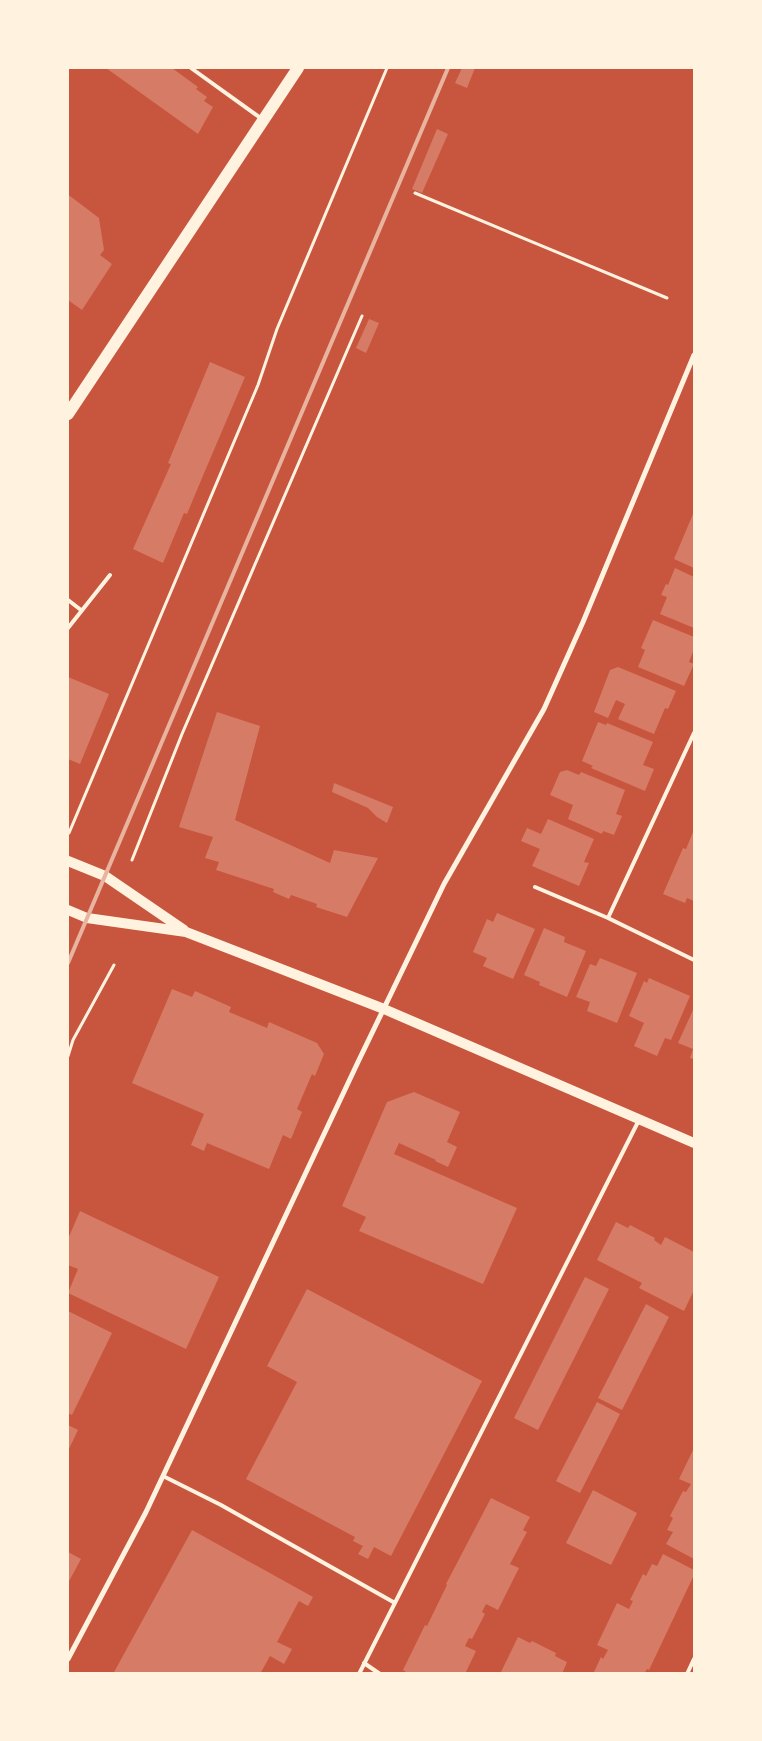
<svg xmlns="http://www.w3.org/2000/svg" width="762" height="1741" font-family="Barlow,sans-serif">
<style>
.building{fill:#d67c66}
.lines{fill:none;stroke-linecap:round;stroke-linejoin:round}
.path{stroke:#fff3e0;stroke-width:3}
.service{stroke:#fff3e0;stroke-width:4}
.minor{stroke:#fff3e0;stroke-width:5}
.secondary{stroke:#fff3e0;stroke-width:10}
.primary{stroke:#fff3e0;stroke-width:12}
.rail{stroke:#e9b49f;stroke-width:4}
</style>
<rect width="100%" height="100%" fill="#c8553d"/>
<path class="building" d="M106,68h66l26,19 -2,2 11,8 -3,4 9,6 -15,27z
M462,68h13l-8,20 -12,-5z
M437,129l11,5 -26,59 -10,-4z
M68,196h2l29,22 5,32 -4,5 12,9 -30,46 -14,-10z
M369,319l10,4 -13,30 -10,-5z
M210,362l35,15 -43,101 -15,36 -3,-1 -21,50 -30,-14 38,-85 -3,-1z
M693,514l1,1v53l-20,-9z
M675,568l19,9v51l-34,-14 7,-17 -6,-2 5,-11 2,1z
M653,620l41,17v12l-5,13 5,2 -10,22 -46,-19 7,-17 -4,-2z
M618,667l58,24 -8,18 -3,-1 -11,26 -36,-15 7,-15 -9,-4 -8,18 -14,-6 16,-42z
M68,677l41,17 -29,70 -12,-5z
M217,712l43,14 -25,94 95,43 4,-13 44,8 -31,59 -31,-10 1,-3 -26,-9 -2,4 -16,-7 1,-3 -58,-19 3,-8 -14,-4 8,-21 -34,-10z
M598,722l8,3 1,-2 46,19 -10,23 11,4 -9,22 -54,-23 2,-2 -11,-5z
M567,770l12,5 2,-3 44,18 -9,24 6,2 -8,19 -11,-4 -1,3 -34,-15 5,-14 -23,-10 10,-23z
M334,783l59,24 -6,16 -10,-6 -9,-9 -36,-16z
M548,819l46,20 -10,23 5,1 -10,23 -47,-20 8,-17 -19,-8 6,-13 14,6z
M693,832l1,1v68l-7,-3 -2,5 -22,-9 20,-46 3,1z
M497,913l38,16 -22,50 -30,-13 4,-8 -14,-6 14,-33 6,3z
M544,928l21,9 -1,5 22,9 -19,46 -28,-12 1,-3 -16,-7z
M600,958l37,15 -20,50 -30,-12 3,-9 -14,-5 14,-33 6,2z
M649,978l41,18 -19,44 -6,-2 -8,18 -23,-10 10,-23 -15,-7 15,-35 3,2z
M172,989l20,8 3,-6 36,16 -2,5 38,16 2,-6 48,21 7,11 -9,22 -3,-2 -15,35 5,3 -11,27 -8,-4 -14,34 -62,-26 -3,8 -13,-6 13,-31 -72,-31z
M693,1010l1,1v48l-4,-1 3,-9 -15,-6z
M414,1092l46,20 -13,30 10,5 -9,20 -13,-6 1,-1 -37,-17 -5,11 123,54 -34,76 -124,-53 7,-14 -24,-11 45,-104z
M80,1211l139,66 -33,72 -118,-56 10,-24 -10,-4v-26z
M616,1222l12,6 2,-3 25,13 -1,2 7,5 4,-8 29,15v38l-10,21 -45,-23 3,-5 -45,-23z
M585,1277l24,12 -71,141 -24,-12z
M307,1289l175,92 -91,175 -17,-9 -6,12 -10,-5 5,-8 -10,-5 2,-4 -109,-58 51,-97 -30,-16z
M646,1304l23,13 -47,93 -24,-12z
M68,1311l44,22 -40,82 -4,-2z
M597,1402l23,12 -40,79 -24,-12z
M68,1425l10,5 -10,21z
M694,1448v111l-28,-15 7,-12 -6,-2 6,-12 -3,-2 13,-25 3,1 5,-8 -12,-5z
M593,1490l44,23 -26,52 -45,-22z
M491,1498l39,19 -7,13 4,2 -17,32 9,4 -21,42 -12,-6 -4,8 3,2 -13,25 -3,-1 -4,8 11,5 -11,23h-56l-6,-4 22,-45 2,1 20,-41 -1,-1z
M192,1530l121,67 -5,9 -9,-5 -22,41 15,7 -8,15 -14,-8 -10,18h-147z
M68,1552l13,7 -13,24z
M663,1554l31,16v5l-45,95 -2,-1 -3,5h-51l8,-17 2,2 5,-9 -11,-5 20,-42 12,6 4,-8 -3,-1 13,-26 3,2 6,-12 5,2z
M518,1637l12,6 2,-2 24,12 -1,3 12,6 -5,12h-62z"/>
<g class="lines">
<path class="path" d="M415,193l252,105
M69,833l189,-448 19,-56 110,-261
M132,860l50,-126 180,-418
M68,1056l5,-16 41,-75"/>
<path class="service" d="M191,68l71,51
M68,600l13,10
M68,628l42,-53
M535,887l73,31 86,42
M608,918l86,-185
M163,1476l58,29 174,98
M364,1663l16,11
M359,1674l280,-554
M687,1674l7,-15"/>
<path class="minor" d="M68,1659l78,-147 212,-450 86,-178 100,-175 39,-87 111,-267"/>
<path class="secondary" d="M68,861l37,15 79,54
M68,910l19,8 99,14 198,77 310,134"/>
<path class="primary" d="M68,414l230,-346"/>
<path class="rail" d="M68,963l380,-895"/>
</g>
<rect width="762" height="1741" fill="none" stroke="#fff3e0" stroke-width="138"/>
</svg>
